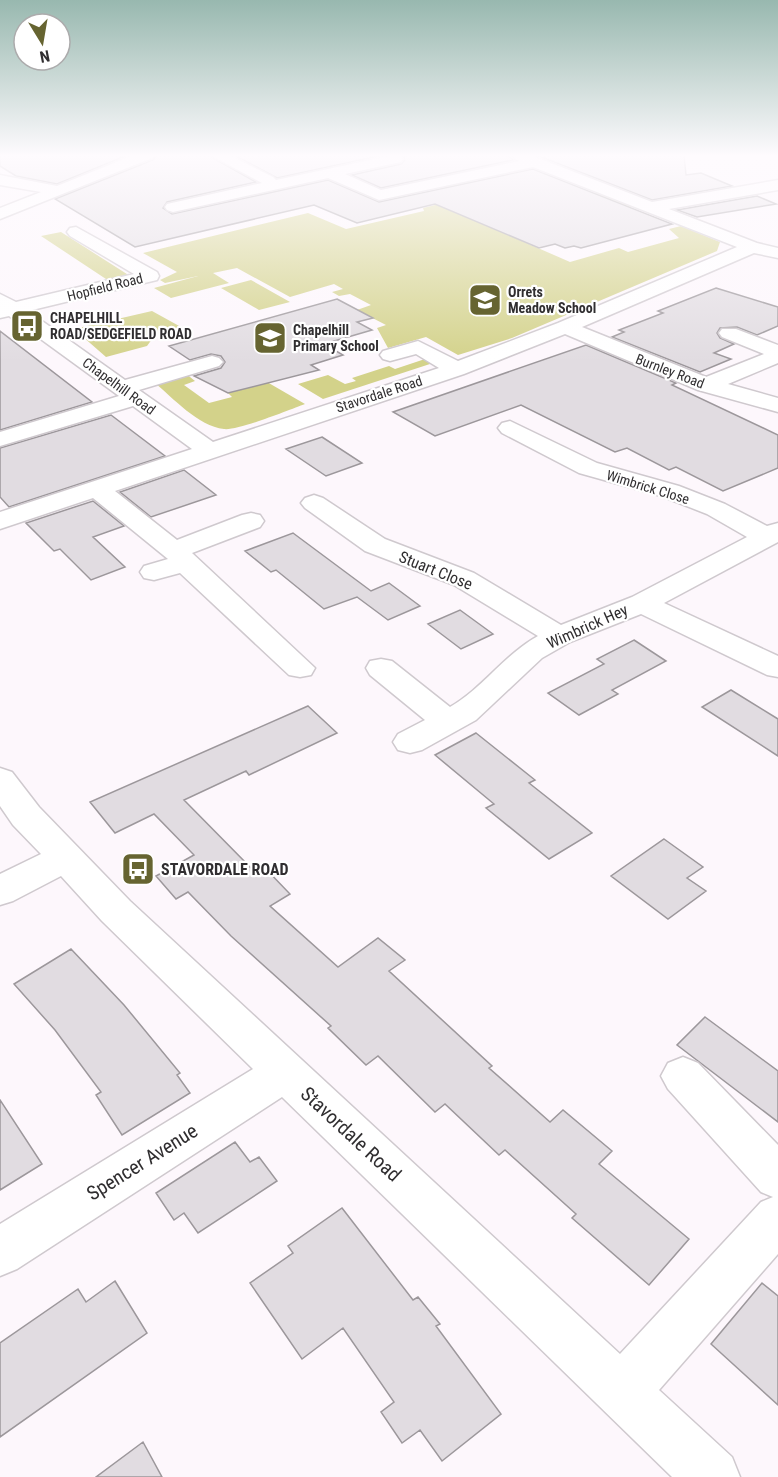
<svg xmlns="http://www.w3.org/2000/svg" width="778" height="1477" font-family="'Roboto Condensed',sans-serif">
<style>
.green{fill:#d3d28a}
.building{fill:#e1dce1;stroke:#9c979b;stroke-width:1.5}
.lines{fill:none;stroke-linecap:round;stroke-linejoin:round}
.minor-casing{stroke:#cfc9ce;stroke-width:3}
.minor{fill:#fff;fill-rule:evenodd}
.labels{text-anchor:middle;stroke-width:4.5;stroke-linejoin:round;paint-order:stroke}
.far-street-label{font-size:14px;fill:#302e30;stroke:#fff}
.far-poi-label{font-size:14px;font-weight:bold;fill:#302e30;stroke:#fff;text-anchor:start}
.street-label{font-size:16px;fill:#302e30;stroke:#fff}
.poi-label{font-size:16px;font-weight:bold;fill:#302e30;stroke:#fff;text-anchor:start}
.near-street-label{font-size:20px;fill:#302e30;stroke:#fff}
</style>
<rect width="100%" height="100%" fill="#fdf7fc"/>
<path class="green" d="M471,181l22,9 66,12 38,-9 35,14 -24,7 -134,6 96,42 49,-14 9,4 51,-14 -10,-9 12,-3 39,16 -3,9 -205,87 -54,17 -32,-18 -38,11 -11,-20 9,-3 -29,-15 14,-5 -21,-11 -11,2 -7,-4 11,-3 -9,-5 -44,13 -53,-29 -24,5 16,10 -58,15 -17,-10 44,-12 -33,7 -5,-3 17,-8 -34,-19 165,-40 38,16 78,-18 -1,-3 40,-10 -22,-10z
M61,232l69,44 -21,5 -68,-45z
M251,280l39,22 -31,8 -38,-22z
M152,311l29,16 -26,8 -8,11 -41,11 -32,-28z
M425,359l8,4 -110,36 -25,-15 30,-9 17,9 11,-3 -4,-3 37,-12 6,3z
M185,373l10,8 -11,4 25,18 23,-6 -4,-4 39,-11 38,22c-16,6 -68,27 -81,25 -26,-3 -51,-31 -70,-47z"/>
<path class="building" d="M0,155h128l-71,29 -41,-8 -16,-10z
M156,155h52l48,27 -89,20 -4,6 9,6 156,-34 51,22 154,-33 139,55 -91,24 -7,-2 -9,2 -10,-4 -16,4 -104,-44 -78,19 -43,-18 -179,42 -80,-48 98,-39z
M234,155h149l-106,23z
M403,155h105l5,5 -132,28 -29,-13 49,-11 4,-4z
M536,155h148l2,20 15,-2 31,13 -80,14z
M757,196l19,8 -79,13 -20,-7z
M716,288l62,19v19l-21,9 -20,-8 -17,1 -3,5 3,5 14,6 -20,9 17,6 -31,13 -88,-35 12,-5 -5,-2 44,-17 -5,-2z
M337,299l36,19 -16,4 15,8 -48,14 19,11 -32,10 8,5 -91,23 -34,-17 27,-8 4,-6 -4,-6 -10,-2 -21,6 -21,-14z
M0,331l92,71 -92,28z
M586,345l90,38 -4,2 106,50v33l-55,23 -47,-24 -7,3 -42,-22 -12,4 -94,-47 -86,31 -42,-24z
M111,415l54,41 -156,51 -9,-10v-49z
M322,437l40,26 -36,13 -40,-27z
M184,470l32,25 -65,22 -31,-25z
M93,501l31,25 -31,11 32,30 -34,13 -31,-31 -6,2 -28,-28z
M293,533l78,58 18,-8 31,23 -32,14 -31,-23 -33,12 -48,-39 -5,2 -26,-21z
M460,610l33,24 -32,15 -33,-25z
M634,640l32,21 -54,29 6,4 -39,21 -31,-22 56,-29 -7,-5z
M731,690l47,29v37l-76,-49z
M308,706l29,27 -88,42 -3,-4 -62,29 70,71 9,-5 27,28 -20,12 68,61 40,-29 27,22 -16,11 103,95 -3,2 61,54 13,-12 49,41 -13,13 90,75 -40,46 -77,-67 4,-4 -71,-64 -6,5 -54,-51 -10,8 -57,-56 -12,9 -38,-37 3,-2 -100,-90 -43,-44 -12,7 -20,-23 38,-21 -40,-41 -39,19 -25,-31z
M476,733l59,47 -6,3 63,50 -43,26 -63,-51 8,-4 -59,-49z
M664,839l39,28 -16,11 19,13 -38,28 -57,-43z
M71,949l53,56 56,68 -3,2 13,18 -68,42 -26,-40 5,-3 -46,-62 -41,-46z
M705,1017l73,54v51l-101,-77z
M0,1100l42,64 -42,26z
M235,1142l15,20 9,-5 18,24 -79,52 -14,-20 -10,7 -18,-27z
M342,1208l71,92 5,-3 22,27 -4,2 65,88 -59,47 -22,-31 -18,13 -21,-31 13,-10 -51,-74 -41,31 -52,-76 43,-30 -5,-7z
M115,1281l32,52 -147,104v-94l78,-54 8,13z
M762,1283l16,13v109l-67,-61z
M143,1442l19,35h-66z"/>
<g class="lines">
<g class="minor-casing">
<path id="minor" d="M134,155h20l-2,3 -152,61v-11l41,-16 -41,-7v-10l57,11z
M210,155h19l44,22 3,3 118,-25 7,1 2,3 -2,3 -56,12 36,16 138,-29 -9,-6h20l122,47 126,-22v10l-109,19 88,34 21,5v10l-24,-5 -172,74 124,50 58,-23 -42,-17 -3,-4 3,-4h14l42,16v18l-50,21 50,14v14l-80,-22 -133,-56 -101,40 -349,117 62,49 65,-25 9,-2 9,2 4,6 -4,6 -68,26 123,115 -4,7 -11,2 -11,-2 -109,-102 -26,7 -10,-2 -4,-6 4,-6 24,-7 -75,-61 -93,31v-17l192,-63 -59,-43 -133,40v-14l119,-36 -110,-80 -9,2v-24l16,8 118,-28 -64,-38 -3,-4 3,-4 6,-1 81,45 2,4 -2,4 -129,31 97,69 87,-24 7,2 4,4 -4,4 -80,24 74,52 226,-74 -23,-14 -26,7 -7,-2 -3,-4 3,-4 35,-10 40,20 100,-38 179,-76 -204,-80 -154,33 -51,-22 -155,34 -6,-2 -2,-3 2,-3 95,-21z
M510,421l87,42 82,23 46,18 42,22 11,-3v19l-114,61 114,53v21l-11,-2 -126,-61 -71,28 -28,16 -66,62 -54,30 -12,3 -12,-3 -5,-8 5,-8 27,-14 -55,-45 -4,-7 4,-7 11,-2 11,2 58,46c33,-19 55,-53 88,-71l-84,-51 -89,-34 -60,-43 -4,-5 4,-5 9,-3 9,3 62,41 89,34 87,52 71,-28 115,-60 -40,-23 -46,-18 -82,-23 -77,-40 -4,-5 4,-5z
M0,768l12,4 27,35 91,94 490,453 141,-152 12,-5 -12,-5 -93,-103 -7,-13 7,-13 15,-6 15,6 80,82v109l-119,136 73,67 8,20h-68l-390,-380 -265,172 -17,7v-52l253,-155 -151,-148 -41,-45 -48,25 -13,4v-31l41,-20 -28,-29 -13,-19z"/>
</g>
<use href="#minor" class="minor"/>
</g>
<linearGradient id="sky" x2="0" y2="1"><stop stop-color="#98b8af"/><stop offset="0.43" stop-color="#fefbfe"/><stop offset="1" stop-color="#fefbfe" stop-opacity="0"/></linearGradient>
<rect width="778" height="362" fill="url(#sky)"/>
<defs>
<g id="school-square" transform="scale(1.725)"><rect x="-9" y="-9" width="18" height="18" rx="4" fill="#666431" stroke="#fff"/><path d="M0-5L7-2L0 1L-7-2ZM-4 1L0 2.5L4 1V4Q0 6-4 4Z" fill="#fff"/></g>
<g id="bus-square" transform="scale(1.725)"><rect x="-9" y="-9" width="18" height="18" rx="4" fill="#666431" stroke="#fff"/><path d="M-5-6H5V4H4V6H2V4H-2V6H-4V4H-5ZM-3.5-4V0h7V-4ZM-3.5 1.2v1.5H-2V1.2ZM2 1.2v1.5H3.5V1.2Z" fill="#fff"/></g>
</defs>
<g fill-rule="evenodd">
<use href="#school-square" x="485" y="300"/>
<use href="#bus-square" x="27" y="326"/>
<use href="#school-square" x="270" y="338"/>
<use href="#bus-square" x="138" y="869"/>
</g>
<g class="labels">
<g class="far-street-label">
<text transform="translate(105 287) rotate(-14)" y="5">Hopfield Road</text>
<text transform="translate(670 371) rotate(21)" y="5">Burnley Road</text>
<text transform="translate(119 386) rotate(36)" y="5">Chapelhill Road</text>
<text transform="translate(379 394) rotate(-18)" y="5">Stavordale Road</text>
<text transform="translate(648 487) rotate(17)" y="5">Wimbrick Close</text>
</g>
<g class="far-poi-label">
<text x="508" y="297">Orrets<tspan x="508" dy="16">Meadow School</tspan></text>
<text x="50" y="323">CHAPELHILL<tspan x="50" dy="16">ROAD/SEDGEFIELD ROAD</tspan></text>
<text x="293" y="335">Chapelhill<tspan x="293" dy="16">Primary School</tspan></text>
</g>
<g class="street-label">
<text transform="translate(436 570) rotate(22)" y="6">Stuart Close</text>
<text transform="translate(587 626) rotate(-24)" y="6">Wimbrick Hey</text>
</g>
<g class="poi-label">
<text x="161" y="875">STAVORDALE ROAD</text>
</g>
<g class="near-street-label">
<text transform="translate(351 1134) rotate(43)" y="7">Stavordale Road</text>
<text transform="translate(142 1162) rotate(-32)" y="7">Spencer Avenue</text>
</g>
</g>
<g transform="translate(42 42) rotate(169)"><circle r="28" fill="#ffffff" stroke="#acabac" stroke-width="1.5"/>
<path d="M0-4.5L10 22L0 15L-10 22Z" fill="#666431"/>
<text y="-9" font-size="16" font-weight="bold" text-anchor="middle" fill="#302e30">N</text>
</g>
</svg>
